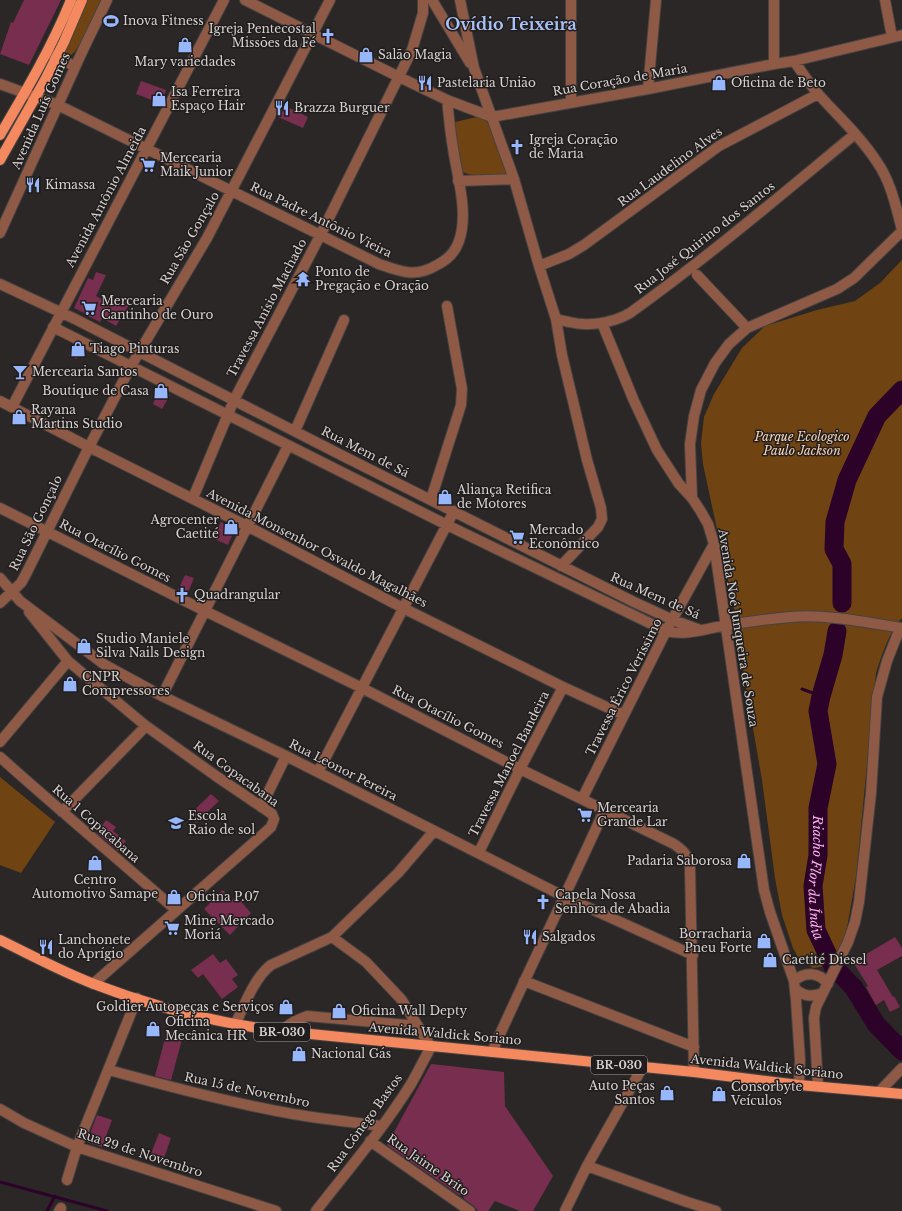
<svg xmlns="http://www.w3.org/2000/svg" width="902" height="1211" font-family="'Libre Baskerville',serif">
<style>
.green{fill:#704412}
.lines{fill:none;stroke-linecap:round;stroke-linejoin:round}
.stream{stroke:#2d0229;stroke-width:3}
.river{stroke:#2d0229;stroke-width:19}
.building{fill:#782e4e}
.minor-casing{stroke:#464242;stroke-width:12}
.major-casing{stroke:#464242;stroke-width:12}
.minor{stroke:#8e5a46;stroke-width:10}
.major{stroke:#f4885e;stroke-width:10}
.labels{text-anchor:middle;stroke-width:3;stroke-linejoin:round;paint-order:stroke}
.shield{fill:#221d1d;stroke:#9f9c9c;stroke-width:1}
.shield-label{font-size:11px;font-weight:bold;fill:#d5d2d2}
.poi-label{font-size:12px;fill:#d5d2d2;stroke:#221d1d;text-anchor:start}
.street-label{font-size:12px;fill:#d5d2d2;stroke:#221d1d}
.park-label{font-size:12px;font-style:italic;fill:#f6d4b6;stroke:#221d1d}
.water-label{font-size:13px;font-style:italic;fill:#f8b1eb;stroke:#221d1d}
.district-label{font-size:16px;font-weight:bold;fill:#a8c1f6;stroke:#221d1d}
</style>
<rect width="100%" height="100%" fill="#2b2727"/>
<path class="green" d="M88,0h13c-6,12 -22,54 -33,57l-6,-3z
M481,116l5,1 22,58 -33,1 -13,-4 -3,-11 -4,-39z
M902,260v358c-13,14 -20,36 -26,55l-20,204 -10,56 -7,22 -6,6 -7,5 -13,2 -14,-9 -6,-11 -11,-33 -7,-37 -13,-98 -17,-98 -9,-64 -33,-154 -2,-21 3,-26 10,-23 28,-46 23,-22 52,-16 38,-9 25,-18z
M0,777l55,45 -34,51 -21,-8z"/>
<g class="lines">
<path class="stream" d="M802,689l19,7
M0,1182l107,29
M47,1211l8,-15"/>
<g class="river">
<path d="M842,603v-39l-8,-15 1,-27 12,-42 30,-64 25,-26"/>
<path id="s1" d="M837,631l-4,24 -12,41 -3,15 9,53 -9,44v47l-5,31 3,44 17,36 21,22 22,36 26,27"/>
</g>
</g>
<path class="building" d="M24,0h37l-32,65 -29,-11 11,-32 2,1z
M141,81l25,9 -2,7 -3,1 -4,4 -21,-8z
M283,105l25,12 -5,11 -25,-11z
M96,272l10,3 -10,21 18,10 6,-9 10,6 -14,23 -14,-8 -2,4 -12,-6v-1l-14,-7 14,-30 5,2z
M74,346l8,3 -5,10 -8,-3z
M159,389l11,6 -8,14 -9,-5z
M221,522l14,7 -7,16 -16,-7z
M185,575l9,3 -7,17 -9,-5z
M211,794l8,7 -23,22 -7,-8z
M106,820l10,7 -3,4 13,10 -8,10 -21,-18z
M223,890l8,10 6,-3 14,16 -21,22 -26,-26 8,-8 5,-7z
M895,937l7,11v8l-25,14 16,27 1,-1 6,11 -10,5 -6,-12 -8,5 -10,-18 2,-1 -15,-24z
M213,954l7,9 6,-4 12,16 -6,4 6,8 -16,12 -19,-25 -5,4 -7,-8z
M167,1031l16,5 -12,44 -16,-4z
M431,1064l73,8 1,34 48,70 -20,35h-13l-25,-10 -7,10h-10l-4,-5 -10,-7 -1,-5 -4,1 -72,-50z
M97,1115l15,5 -10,27 -15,-5z
M159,1133l12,5 -8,23 -13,-5z"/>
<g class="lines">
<g class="minor-casing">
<path id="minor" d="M245,0l154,77 48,23 45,17 156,-28 126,-25 20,-3 108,-26
M432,0l38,63
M460,0l14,68 40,111 25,87 17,53 6,36 11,46 14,59 14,48 1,11 -4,8 -37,39
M571,0v103
M774,0v64
M885,0l7,37
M49,54l8,2 18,11
M794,61c8,11 16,24 25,34 20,22 42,42 58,67 14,20 19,45 25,68
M0,84l58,21 321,159c23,8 36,14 58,1 10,-5 18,-12 22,-24 10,-29 -2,-64 -6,-93 -3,-16 -4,-32 -6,-48
M648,89l8,-89
M458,181l56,-2
M0,233l82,-181 25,-52
M539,266l30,-12 15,-9 135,-99 99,-52
M697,275l50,53
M0,284l75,35 268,137 291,146 39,18 27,10
M556,319c5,1 8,2 13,3 19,5 44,1 61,-9 78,-56 151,-118 225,-179
M602,323l32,78 23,49 22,34 13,14 8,12 8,14 6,20 50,346 6,22 24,69 2,19 4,60 -1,25
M53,327l394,198 219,106c19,5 38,-2 57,-5 22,-4 45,-7 67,-9 37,-3 75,5 112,11
M0,401l89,46 158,79 156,82 160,79 61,28
M12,407l212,-407
M295,431l49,-111
M193,498l41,-98 87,-166 91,-184 11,-37v-13
M692,498l-2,-54 4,-28 7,-26 14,-27 14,-19 18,-16 90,-39 17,-11 48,-47
M431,499l30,-94 1,-16 -15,-83
M0,508l205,103 157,77 158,81 154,75c10,7 14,11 16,23l4,205
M0,578l20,23 85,64 57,31 124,60 279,141 128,58
M0,603l21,-20 5,-9 63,-127 42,-81 76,-128 123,-238
M29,612l39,49 78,65 70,50 56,38 2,5 -3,8 -11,10 -167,147
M162,696l126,-250
M0,742l68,-81
M0,757c58,52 118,102 176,153
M318,772l136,-261
M582,799l84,-168 48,-87
M261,807l25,-51
M62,812l84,-86
M479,852l41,-83 43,-82
M524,981l170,66
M794,981c11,-10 25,-9 34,3
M795,989c10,8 17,8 28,4
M235,1025c9,-19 19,-47 36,-60l61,-28 66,-64 36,-42
M280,1031l15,-10 12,-5 111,10
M492,1052c36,-81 76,-161 112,-241
M109,1070c61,17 122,33 184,44 29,5 59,8 88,12
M818,1086l-4,-68 2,-11 32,-65 7,-20 4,-20 12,-109 6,-96 10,-36 13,-33
M879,1092l23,-24
M0,1109l24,14 53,24 199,64
M370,1141l100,70
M587,1166l100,36 29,9
M67,1180l10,-33 60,-149
M59,1211l2,-3
M316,1211c32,-41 67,-82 95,-127 7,-12 13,-25 20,-37l-30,-48 -35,-37 -34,-25
M565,1211l22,-45 55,-98"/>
</g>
<g class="major-casing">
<path id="major" d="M0,135c26,-44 52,-88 71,-135
M0,160l45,-80 19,-38 18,-42
M0,940c31,15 62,32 94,44 60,23 122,39 186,47l414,41 105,13 103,9"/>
</g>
<use href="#minor" class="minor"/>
<use href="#major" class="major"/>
</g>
<defs>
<g id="stadium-bare" transform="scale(1.2)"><path d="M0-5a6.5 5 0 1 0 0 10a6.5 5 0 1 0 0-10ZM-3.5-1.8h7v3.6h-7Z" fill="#96b6fd" stroke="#221d1d" stroke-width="2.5" paint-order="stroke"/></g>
<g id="church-bare" transform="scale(1.2)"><path d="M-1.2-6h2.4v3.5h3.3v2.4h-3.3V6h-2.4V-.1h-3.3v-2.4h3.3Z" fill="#96b6fd" stroke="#221d1d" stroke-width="2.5" paint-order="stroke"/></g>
<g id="shop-bare" transform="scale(1.2)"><path d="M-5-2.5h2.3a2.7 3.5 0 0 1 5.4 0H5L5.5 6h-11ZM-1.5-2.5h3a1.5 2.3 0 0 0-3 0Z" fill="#96b6fd" stroke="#221d1d" stroke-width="2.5" paint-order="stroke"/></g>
<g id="restaurant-bare" transform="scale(1.2)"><path d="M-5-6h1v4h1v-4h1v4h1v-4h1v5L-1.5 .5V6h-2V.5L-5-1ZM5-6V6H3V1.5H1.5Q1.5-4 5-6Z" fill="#96b6fd" stroke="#221d1d" stroke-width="2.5" paint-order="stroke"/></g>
<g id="supermarket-bare" transform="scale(1.2)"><path d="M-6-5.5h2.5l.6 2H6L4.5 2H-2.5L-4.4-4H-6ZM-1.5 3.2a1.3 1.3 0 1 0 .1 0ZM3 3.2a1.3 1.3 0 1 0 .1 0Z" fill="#96b6fd" stroke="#221d1d" stroke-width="2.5" paint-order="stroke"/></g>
<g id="temple-bare" transform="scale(1.2)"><path d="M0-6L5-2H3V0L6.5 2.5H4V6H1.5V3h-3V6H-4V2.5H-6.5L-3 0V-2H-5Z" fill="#96b6fd" stroke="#221d1d" stroke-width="2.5" paint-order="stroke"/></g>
<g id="bar-bare" transform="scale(1.2)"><path d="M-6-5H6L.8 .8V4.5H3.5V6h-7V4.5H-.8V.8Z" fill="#96b6fd" stroke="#221d1d" stroke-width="2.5" paint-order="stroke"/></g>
<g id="school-bare" transform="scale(1.2)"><path d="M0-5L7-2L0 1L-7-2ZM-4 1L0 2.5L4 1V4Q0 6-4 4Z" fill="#96b6fd" stroke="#221d1d" stroke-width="2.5" paint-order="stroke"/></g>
</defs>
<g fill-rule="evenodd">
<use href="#stadium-bare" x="111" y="21"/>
<use href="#church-bare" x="328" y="36"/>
<use href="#shop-bare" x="185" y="45"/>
<use href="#shop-bare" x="366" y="55"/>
<use href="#restaurant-bare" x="425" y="83"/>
<use href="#shop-bare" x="719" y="83"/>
<use href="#shop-bare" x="159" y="99"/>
<use href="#restaurant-bare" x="282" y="108"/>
<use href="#church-bare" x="517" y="147"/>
<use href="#supermarket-bare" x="148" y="165"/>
<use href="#restaurant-bare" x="33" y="185"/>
<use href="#temple-bare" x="303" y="279"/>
<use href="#supermarket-bare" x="89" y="308"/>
<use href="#shop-bare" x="78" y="349"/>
<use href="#bar-bare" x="20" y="372"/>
<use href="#shop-bare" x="161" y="391"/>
<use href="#shop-bare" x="19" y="417"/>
<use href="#shop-bare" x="445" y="497"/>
<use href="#shop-bare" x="231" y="527"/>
<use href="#supermarket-bare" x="517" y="537"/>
<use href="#church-bare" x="182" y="595"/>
<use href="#shop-bare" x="84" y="646"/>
<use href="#shop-bare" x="70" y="684"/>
<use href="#supermarket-bare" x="585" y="815"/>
<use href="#school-bare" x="176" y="823"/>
<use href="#shop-bare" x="744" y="861"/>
<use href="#shop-bare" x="95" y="863"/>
<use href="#shop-bare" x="174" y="897"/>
<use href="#church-bare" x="543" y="902"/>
<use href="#supermarket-bare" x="172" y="928"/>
<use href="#restaurant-bare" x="530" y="937"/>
<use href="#shop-bare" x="764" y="941"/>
<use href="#restaurant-bare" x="46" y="947"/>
<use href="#shop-bare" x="770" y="960"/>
<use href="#shop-bare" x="286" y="1007"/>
<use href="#shop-bare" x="339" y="1011"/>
<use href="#shop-bare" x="153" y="1029"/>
<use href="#shop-bare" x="299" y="1054"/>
<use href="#shop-bare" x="667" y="1093"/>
<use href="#shop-bare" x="719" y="1094"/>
</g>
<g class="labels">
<g class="shield">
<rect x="254" y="1023" width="56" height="18" rx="3"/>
<rect x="591" y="1056" width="56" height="18" rx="3"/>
</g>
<g class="shield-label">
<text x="282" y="1036">BR-030</text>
<text x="619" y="1069">BR-030</text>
</g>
<g class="poi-label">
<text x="123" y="25">Inova Fitness</text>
<text x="316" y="33" text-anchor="end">Igreja Pentecostal<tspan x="316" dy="14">Missões da Fé</tspan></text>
<text x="378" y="59">Salão Magia</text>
<text x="185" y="66" text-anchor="middle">Mary variedades</text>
<text x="437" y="87">Pastelaria União</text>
<text x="731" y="87">Oficina de Beto</text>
<text x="171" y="96">Isa Ferreira<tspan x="171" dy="14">Espaço Hair</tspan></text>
<text x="294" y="112">Brazza Burguer</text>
<text x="529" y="144">Igreja Coração<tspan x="529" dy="14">de Maria</tspan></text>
<text x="160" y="162">Mercearia<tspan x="160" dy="14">Maik Junior</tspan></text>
<text x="45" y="189">Kimassa</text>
<text x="315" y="276">Ponto de<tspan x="315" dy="14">Pregação e Oração</tspan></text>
<text x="101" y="305">Mercearia<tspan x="101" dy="14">Cantinho de Ouro</tspan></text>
<text x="90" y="353">Tiago Pinturas</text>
<text x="32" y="376">Mercearia Santos</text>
<text x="149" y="395" text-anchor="end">Boutique de Casa</text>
<text x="31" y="414">Rayana<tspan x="31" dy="14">Martins Studio</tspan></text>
<text x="457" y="494">Aliança Retifica<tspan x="457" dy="14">de Motores</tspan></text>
<text x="219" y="524" text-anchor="end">Agrocenter<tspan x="219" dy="14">Caetité</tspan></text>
<text x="529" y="534">Mercado<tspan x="529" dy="14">Econômico</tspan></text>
<text x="194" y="599">Quadrangular</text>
<text x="96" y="643">Studio Maniele<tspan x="96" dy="14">Silva Nails Design</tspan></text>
<text x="82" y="681">CNPR<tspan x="82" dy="14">Compressores</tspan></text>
<text x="597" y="812">Mercearia<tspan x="597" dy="14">Grande Lar</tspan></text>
<text x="188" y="820">Escola<tspan x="188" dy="14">Raio de sol</tspan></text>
<text x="732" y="865" text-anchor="end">Padaria Saborosa</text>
<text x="95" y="884" text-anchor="middle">Centro<tspan x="95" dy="14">Automotivo Samape</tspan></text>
<text x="555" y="899">Capela Nossa<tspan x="555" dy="14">Senhora de Abadia</tspan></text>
<text x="186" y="901">Oficina P.07</text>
<text x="184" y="925">Mine Mercado<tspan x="184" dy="14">Moriá</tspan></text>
<text x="752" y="938" text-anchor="end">Borracharia<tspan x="752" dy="14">Pneu Forte</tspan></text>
<text x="542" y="941">Salgados</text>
<text x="58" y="944">Lanchonete<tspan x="58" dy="14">do Aprígio</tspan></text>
<text x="782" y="964">Caetité Diesel</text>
<text x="274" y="1011" text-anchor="end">Goldier Autopeças e Serviços</text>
<text x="351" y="1015">Oficina Wall Depty</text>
<text x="165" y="1026">Oficina<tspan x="165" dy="14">Mecânica HR</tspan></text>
<text x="311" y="1058">Nacional Gás</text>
<text x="655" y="1090" text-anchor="end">Auto Peças<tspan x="655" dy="14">Santos</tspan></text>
<text x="731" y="1091">Consorbyte<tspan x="731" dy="14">Veículos</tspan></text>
</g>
<g class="street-label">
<text transform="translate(620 80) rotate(-10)" y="4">Rua Coração de Maria</text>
<text transform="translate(41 111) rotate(-66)" y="4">Avenida Luís Gomes</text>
<text transform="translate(670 167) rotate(-36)" y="4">Rua Laudelino Alves</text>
<text transform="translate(106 197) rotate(-62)" y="4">Avenida Antônio Almeida</text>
<text transform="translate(321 220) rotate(26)" y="4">Rua Padre Antônio Vieira</text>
<text transform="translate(190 238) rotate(-60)" y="4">Rua São Gonçalo</text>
<text transform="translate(705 238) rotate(-38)" y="4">Rua José Quirino dos Santos</text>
<text transform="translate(267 308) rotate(-62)" y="4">Travessa Anísio Machado</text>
<text transform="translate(365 452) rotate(27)" y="4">Rua Mem de Sá</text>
<text transform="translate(36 523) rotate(-64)" y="4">Rua São Gonçalo</text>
<text transform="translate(317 548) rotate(27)" y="4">Avenida Monsenhor Osvaldo Magalhães</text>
<text transform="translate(115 551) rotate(27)" y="4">Rua Otacílio Gomes</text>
<text transform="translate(655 596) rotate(24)" y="4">Rua Mem de Sá</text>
<text transform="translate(738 628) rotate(81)" y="4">Avenida Noé Junqueira de Souza</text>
<text transform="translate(624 687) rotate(-63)" y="4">Travessa Érico Veríssimo</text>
<text transform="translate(448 717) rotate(27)" y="4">Rua Otacílio Gomes</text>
<text transform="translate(509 764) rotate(-63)" y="4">Travessa Manoel Bandeira</text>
<text transform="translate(343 770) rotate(27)" y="4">Rua Leonor Pereira</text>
<text transform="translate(236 774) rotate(36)" y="4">Rua Copacabana</text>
<text transform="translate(96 824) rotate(41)" y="4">Rua 1 Copacabana</text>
<text transform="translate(445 1034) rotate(5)" y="4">Avenida Waldick Soriano</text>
<text transform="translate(767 1067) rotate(6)" y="4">Avenida Waldick Soriano</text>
<text transform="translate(247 1090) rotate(12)" y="4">Rua 15 de Novembro</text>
<text transform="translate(365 1123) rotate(-54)" y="4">Rua Cônego Bastos</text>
<text transform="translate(140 1153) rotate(18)" y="4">Rua 29 de Novembro</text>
<text transform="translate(428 1165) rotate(35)" y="4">Rua Jaime Brito</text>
</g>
<g class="park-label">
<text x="802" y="441">Parque Ecologico<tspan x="802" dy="14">Paulo Jackson</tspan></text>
</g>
<g class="water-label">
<text dy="5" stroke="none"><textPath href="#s1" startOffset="251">Riacho Flor da Índia</textPath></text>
</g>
<g class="district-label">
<text x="511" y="30">Ovídio Teixeira</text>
</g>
</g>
</svg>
